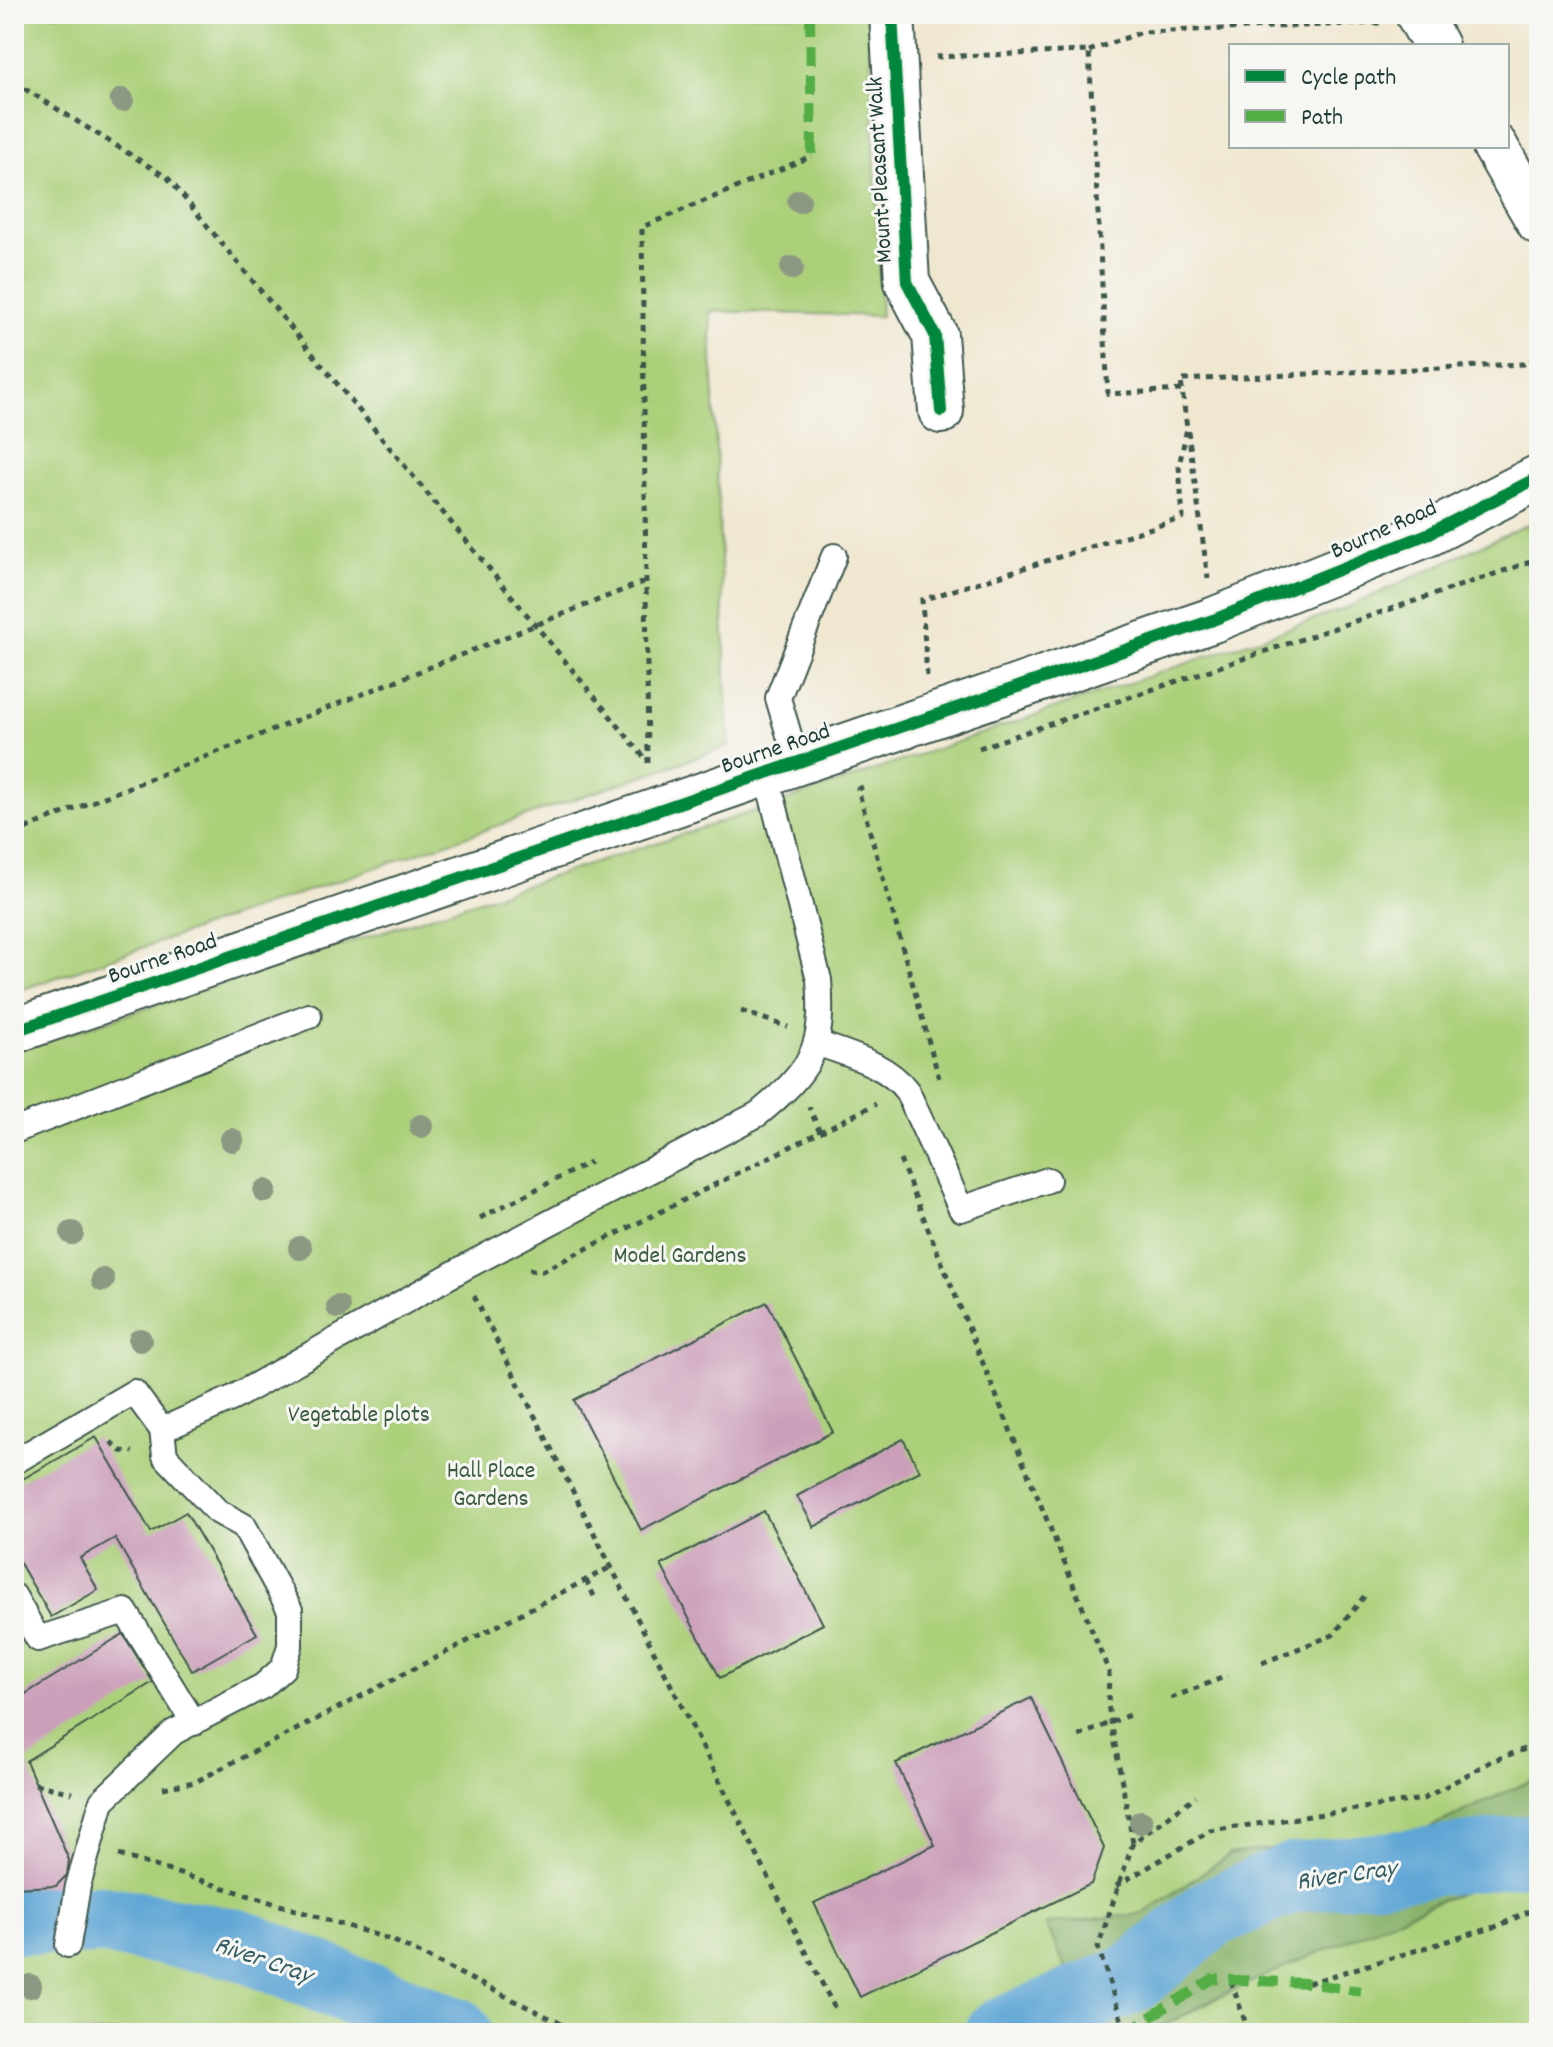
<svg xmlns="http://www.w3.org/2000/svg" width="1553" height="2047" font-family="Dekko,sans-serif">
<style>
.green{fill:#acd07a;stroke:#668657;stroke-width:2}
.forest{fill:#89b26a;stroke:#54784f;stroke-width:2}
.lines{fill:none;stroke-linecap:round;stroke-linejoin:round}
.river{stroke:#5ea6d5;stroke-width:70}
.building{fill:#cb9fba}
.lane-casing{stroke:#3e564b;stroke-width:28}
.street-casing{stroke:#3e564b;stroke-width:48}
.primary-casing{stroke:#3e564b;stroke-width:48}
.path{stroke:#3e564b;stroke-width:5;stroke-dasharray:6 6;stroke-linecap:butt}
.lane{stroke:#fff;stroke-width:24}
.street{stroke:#fff;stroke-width:44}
.primary{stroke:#fff;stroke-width:44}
.quiet{stroke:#52ad45;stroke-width:10;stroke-dasharray:20 10;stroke-linecap:butt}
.cycleway-casing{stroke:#f6f6f2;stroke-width:17}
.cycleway{stroke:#00873e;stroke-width:12}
.tree{fill:#8c9982}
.labels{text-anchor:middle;stroke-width:6;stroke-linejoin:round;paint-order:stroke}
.street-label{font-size:24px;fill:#1f3d34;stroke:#f6f6f2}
.park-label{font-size:24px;fill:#3b5a42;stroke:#f6f6f2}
.water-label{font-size:26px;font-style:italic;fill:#325c64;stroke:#f6f6f2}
</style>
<rect width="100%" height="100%" fill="#f6f6f2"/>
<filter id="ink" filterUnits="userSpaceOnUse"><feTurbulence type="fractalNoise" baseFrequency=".0125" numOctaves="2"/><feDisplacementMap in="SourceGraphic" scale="16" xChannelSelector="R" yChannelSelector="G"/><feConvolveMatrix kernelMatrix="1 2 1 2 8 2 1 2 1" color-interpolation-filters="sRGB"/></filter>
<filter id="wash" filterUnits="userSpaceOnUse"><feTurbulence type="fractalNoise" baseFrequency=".006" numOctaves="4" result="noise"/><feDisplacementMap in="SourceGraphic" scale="32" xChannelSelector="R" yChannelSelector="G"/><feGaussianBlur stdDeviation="1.8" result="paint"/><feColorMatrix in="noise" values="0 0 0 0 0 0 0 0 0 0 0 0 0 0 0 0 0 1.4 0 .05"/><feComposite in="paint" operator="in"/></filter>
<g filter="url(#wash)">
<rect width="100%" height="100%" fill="#f0e7d0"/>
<path class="green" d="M14,14h855l12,302 -171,-5 19,435 -715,246z
M1539,519v1258l-111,51 -198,26 -87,60 -96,10 48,109h-1081v-982l759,-246 569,-195z
M1539,1863v170h-389c124,-68 257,-120 389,-170z"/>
<path class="forest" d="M1539,1777v86l-110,42 -132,57 -86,38 -61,33h-55l-49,-109 97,-10 87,-60 198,-26z"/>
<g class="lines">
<path class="river" d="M14,1919l89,1 136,24 218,89
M1000,2033l131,-54 81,-66 79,-35 248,-29"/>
</g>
<g id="blocks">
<path class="building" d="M767,1302l66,130 -192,98 -67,-130z
M96,1437l55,95 35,-20 71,122 -65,37 -77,-133 -35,20 18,32 -47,27 -37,-64v-69z
M903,1439l17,32 -106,56 -17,-31z
M764,1511l59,113 -103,54 -59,-113z
M123,1634l30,48 -127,79 43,99 -2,15 -11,11 -42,2v-195l4,-2 4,5z
M1031,1698l73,150 -13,36 -231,113 -46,-94 121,-58 -39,-82z"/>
</g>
</g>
<g filter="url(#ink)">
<use href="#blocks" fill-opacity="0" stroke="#3e564b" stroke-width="2"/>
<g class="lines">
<g class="lane-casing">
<path id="lane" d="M797,762l-19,-64 56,-142
M817,1043c31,12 69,20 90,48l54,118 87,-29
M14,1131l295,-115
M162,1430l71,-32 234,-132 291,-152c52,-43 67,-64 61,-134l-53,-207
M14,1462l120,-70 28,38 3,26 52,55 27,15 46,84v36l-7,22 -20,18 -89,46 -72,69 -24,85 -10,59
M14,1596l24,43 87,-28 69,112"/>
</g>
<g class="street-casing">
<path id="street" d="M892,14l15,268 28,53 6,76
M1418,14l18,32
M1495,146l44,76"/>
</g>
<g class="primary-casing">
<path id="primary" d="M14,1031l1199,-411 217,-87 109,-56"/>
</g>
<path class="path" d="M1089,51l53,-19 238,-9
M14,82l154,96 480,584
M1182,390l-1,-10 343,-16 15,-7
M1188,431l20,148
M927,676l-5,-76 261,-82 -4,-52 8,-38 -5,-38 -74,4 -19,-343 -153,6
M979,748l560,-189
M648,763l-6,-536 170,-71
M863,787l-5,2 81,289
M14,833l632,-252
M741,1011l47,16
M820,1132l56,-28
M900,1160l209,512 -1,33 25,138
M480,1218l110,-56
M529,1270l13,1 278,-139 -11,-25
M474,1296l361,713
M111,1442l10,9 12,1
M586,1580l9,18
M1262,1663l71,-28 34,-42
M1171,1698l56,-22
M1079,1736l50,-21
M35,1784l37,9
M163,1788l32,-6 418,-216
M119,1855l273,85 188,93
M1116,1886l94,-55 213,-32 69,-38 47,-17
M1231,1981l18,52
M1308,1983l190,-57 41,-19
M1125,2031l-27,-84 35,-104 63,-47"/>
<use href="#lane" class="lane"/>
<use href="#street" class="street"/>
<use href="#primary" class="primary"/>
<path class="quiet" d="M810,14l2,142
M1124,2033l88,-54 96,4 53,8"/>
<g class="cycleway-casing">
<path id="cycleway" d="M892,14l15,268 28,53 6,76
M14,1031l1199,-411 217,-87 109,-56"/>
</g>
<use href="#cycleway" class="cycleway"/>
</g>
<g class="tree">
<circle cx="122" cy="100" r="12"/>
<circle cx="799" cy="201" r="12"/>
<circle cx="792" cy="268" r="12"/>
<circle cx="421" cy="1126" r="12"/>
<circle cx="232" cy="1140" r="12"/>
<circle cx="265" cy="1191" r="12"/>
<circle cx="72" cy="1233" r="12"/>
<circle cx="300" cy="1248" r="12"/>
<circle cx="103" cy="1280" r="12"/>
<circle cx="338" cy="1307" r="12"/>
<circle cx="140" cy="1340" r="12"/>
<circle cx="1141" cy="1822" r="12"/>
<circle cx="30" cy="1986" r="12"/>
</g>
</g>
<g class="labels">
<g class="street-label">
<text transform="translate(878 170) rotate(-93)" y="8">Mount Pleasant Walk</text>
<text transform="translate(1383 528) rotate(-24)" y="8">Bourne Road</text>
<text transform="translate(775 747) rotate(-19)" y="8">Bourne Road</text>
<text transform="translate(162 957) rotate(-19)" y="8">Bourne Road</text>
</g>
<g class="park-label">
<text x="680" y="1262">Model Gardens</text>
<text x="359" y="1421">Vegetable plots</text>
<text x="491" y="1477">Hall Place<tspan x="491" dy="28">Gardens</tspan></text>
</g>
<g class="water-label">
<text transform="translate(1346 1873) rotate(-8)" y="9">River Cray</text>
<text transform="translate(264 1958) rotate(19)" y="9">River Cray</text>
</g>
</g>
<rect width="1553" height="2047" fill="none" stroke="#f6f6f2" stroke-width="48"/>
<rect x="1229" y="44" width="280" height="104" fill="#f6f6f2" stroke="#a0aca6" stroke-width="2"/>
<rect x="1245" y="70" width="40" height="12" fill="#00873e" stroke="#a0aca6" stroke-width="2"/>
<text x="1301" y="84" font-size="24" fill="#1f3d34">Cycle path</text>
<rect x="1245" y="110" width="40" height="12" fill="#52ad45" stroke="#a0aca6" stroke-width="2"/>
<text x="1301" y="124" font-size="24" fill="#1f3d34">Path</text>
</svg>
